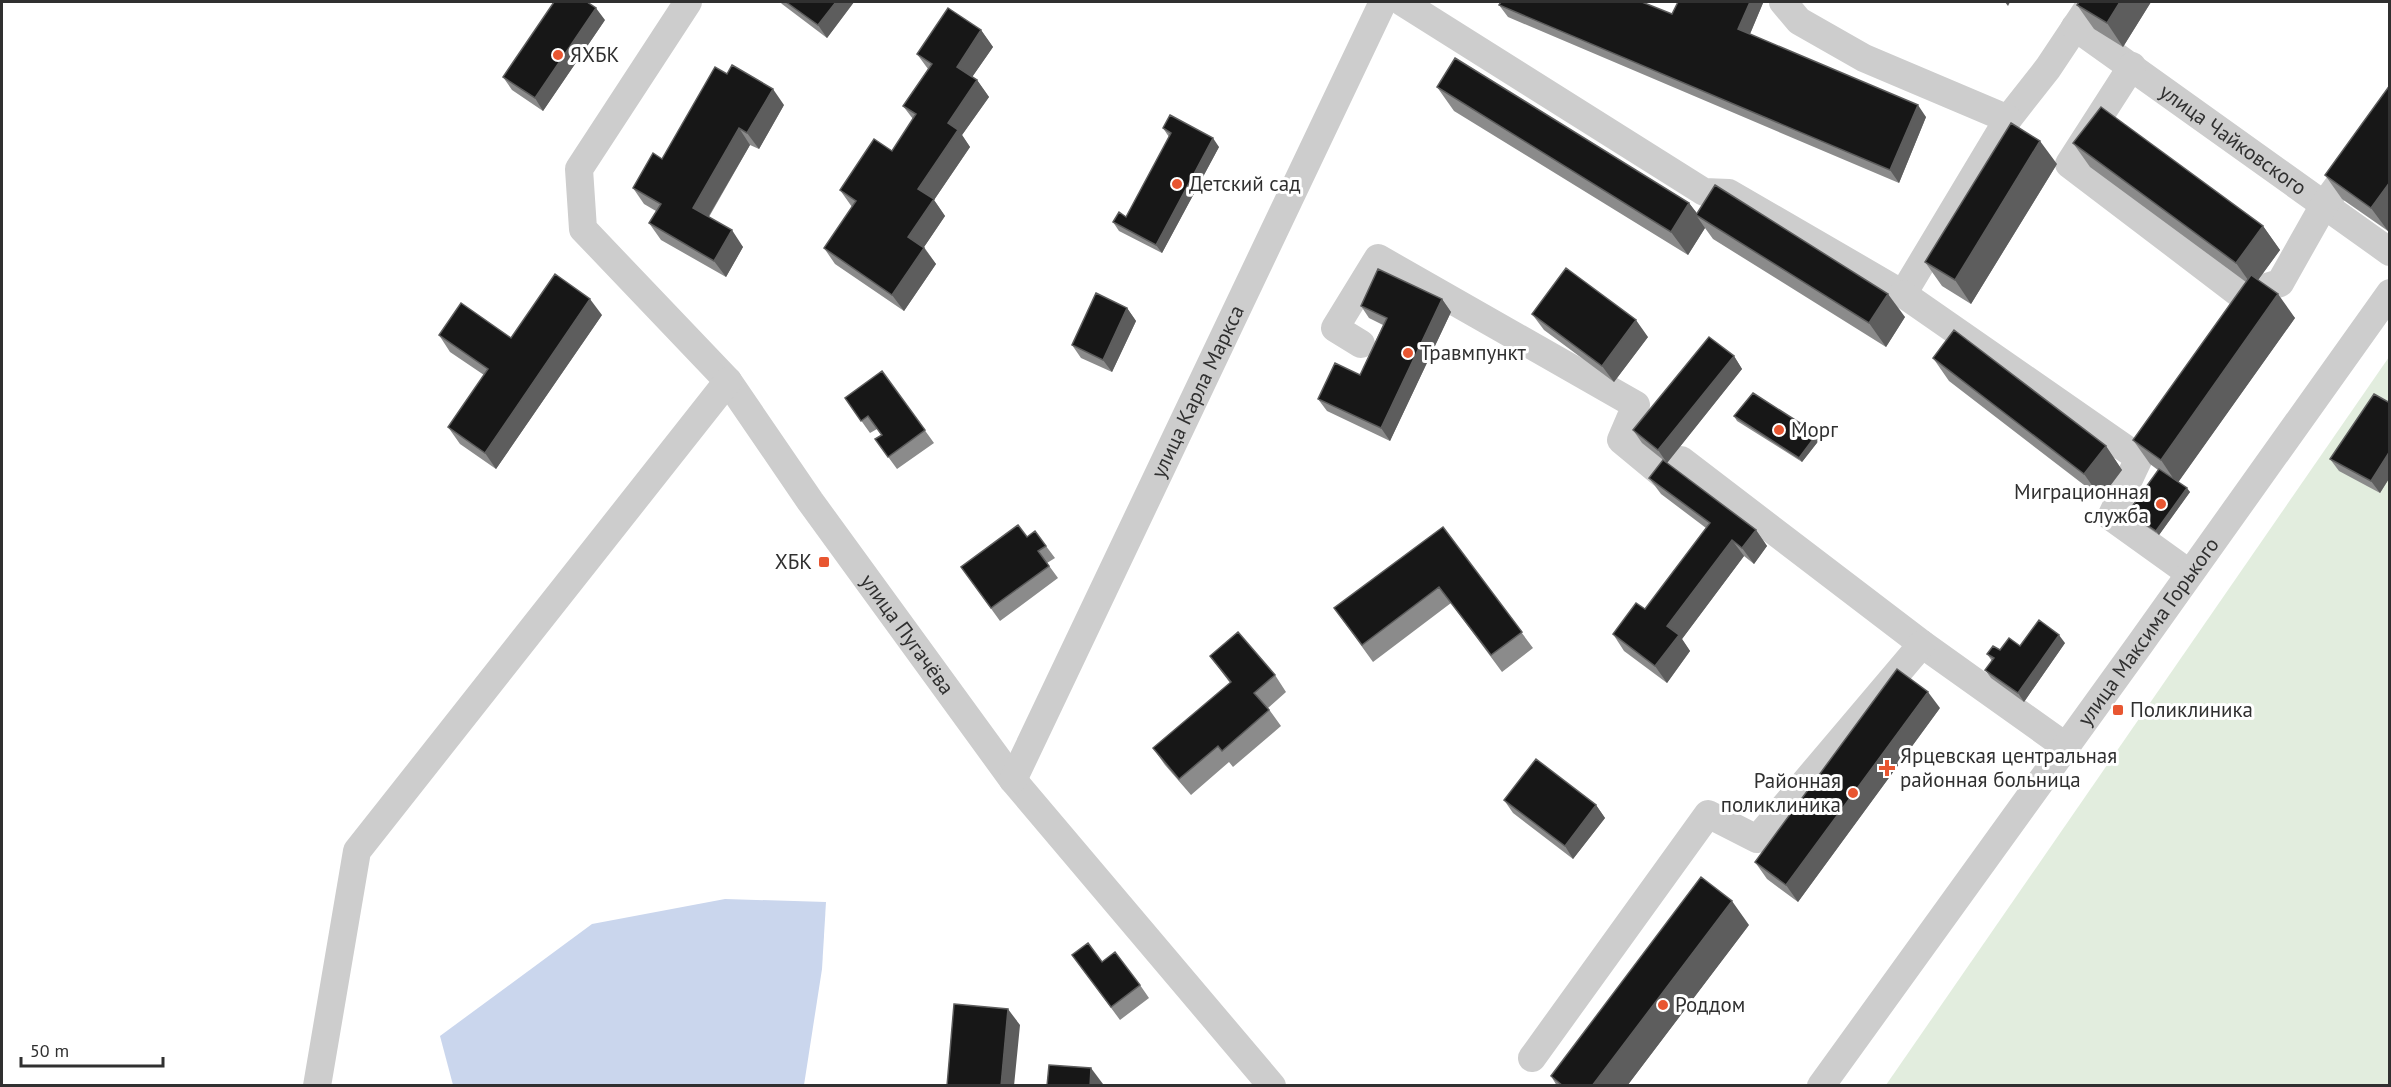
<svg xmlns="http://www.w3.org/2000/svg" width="2391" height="1087" font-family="'PT Sans',sans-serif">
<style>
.green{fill:#e2edde}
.water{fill:#cad6ed}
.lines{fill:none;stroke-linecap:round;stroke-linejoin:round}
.minor{stroke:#cdcdcd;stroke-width:28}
.wall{fill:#8b8b8b}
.shaded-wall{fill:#5d5d5d}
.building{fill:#171717;stroke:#5d5d5d;stroke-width:1.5}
.poi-dot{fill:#e85631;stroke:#fff;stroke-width:2}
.labels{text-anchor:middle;stroke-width:6;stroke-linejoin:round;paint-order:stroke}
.poi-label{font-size:21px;fill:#303030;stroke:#fff;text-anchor:start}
.street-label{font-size:21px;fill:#303030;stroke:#fff}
</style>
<rect width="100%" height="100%" fill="#fff"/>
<path class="green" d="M2389,357v728h-503z"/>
<path class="water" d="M725,899l101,3 -4,67 -18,116h-351l-13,-49 152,-112z"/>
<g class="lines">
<g class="minor">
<path id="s1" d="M688,2l-109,167 4,60 145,152 82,120 203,279 259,306"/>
<path d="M1402,2l302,190 25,1 174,101 105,-175 40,-51 44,-66"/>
<path d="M1783,2l16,19 65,37 144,61"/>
<path id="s2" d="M2075,27l315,225"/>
<path d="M2132,66l-63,98 172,131 39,-12 44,-78 66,-91"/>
<path d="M1903,294l236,164 -28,59 78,56"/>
<path d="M1361,344l-26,-16 43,-70 258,147 -15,35 41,34 19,-14 241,184 143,102"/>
<path id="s3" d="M1013,780l370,-778"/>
<path d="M1532,1058l176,-244 49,25 165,-195"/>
<path d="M317,1086l40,-235 371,-470"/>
<path id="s4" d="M1821,1086l319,-442 250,-351"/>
</g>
</g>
<path class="wall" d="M780,2h74l-27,36 -45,-34z
M1678,2h84l1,1 -13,31 176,83 -27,66 -391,-166 -9,-12 173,9z
M2151,2l-28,45 -29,-18 -17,-24z
M605,20l-62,91 -31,-21 -9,-13z
M981,30l12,17 -21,30 5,3 12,17 -27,38 8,12 -36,53 11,16 -21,31 12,17 -32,47 -69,-47 -11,-16 28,-41 -12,-17 52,-39 21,-32 -10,-13 25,-37 -11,-15z
M2390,85l-2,146 -46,-32 -17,-24z
M1437,87l252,116 8,11 208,103 -19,30 -173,-108 -8,-11 -17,27 -234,-144z
M784,105l-25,44 -9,-4 -41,72 34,30 -17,30 -65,-37 -12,-17 7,-12 -12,-7 -11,-16 29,-29z
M1163,128l56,19 -57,106 -43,-22 -6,-9 13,-5 43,-80z
M2073,143l190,83 17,24 -22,30 37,38 -117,164 12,10 -31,43 -28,-19 -3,-4 30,-42 -8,-6 -17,-24 113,-158 -156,-115z
M2057,164l-86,140 -29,-18 -17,-24z
M1442,299l9,13 -61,129 -63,-30 -9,-12 42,-24 23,-50 -14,-7 -8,-12z
M1127,308l9,13 -24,51 -31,-14 -9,-13z
M1532,314l116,23 -34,45 -70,-52z
M602,315l-106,154 -36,-25 -12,-17 36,-52 -34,-23 -11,-17 72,3z
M1734,356l8,13 -75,94 -25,-20 -9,-13z
M1933,358l173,88 16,24 -21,28 -152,-117z
M882,371l52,72 -37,26 -22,-30 6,-4 -4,-6 -7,4 -25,-35z
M2390,403v74l-10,16 -41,-22 -9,-12z
M1734,416l83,18 3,5 -18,23 -65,-41z
M1649,478l107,52 11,16 -13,18 -10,-8 -62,83 8,12 -23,32 -43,-32 -11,-17 32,-25 61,-81 -45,-34z
M1443,527l90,121 -31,24 -51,-69 -78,59 -39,-54z
M1027,537l19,9 9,12 -8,5 11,15 -58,43 -39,-54z
M2065,643l-41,59 -33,-24 -6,-8 7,-9 -5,-7 33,-8z
M1210,656l65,19 11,17 -18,16 13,18 -48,41 -4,-5 -38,33 -26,-30 -12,-17 77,-65z
M1940,708l-142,194 -31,-23 -12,-17z
M1504,800l92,5 9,13 -32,41 -60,-46z
M1749,925l-122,161h-70l-6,-10z
M1072,955l30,7 38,23 9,13 -29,22z"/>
<path class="shaded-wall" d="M836,2h18l-27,36 -9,-13z
M1750,2h12l1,1 -16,38 -9,-12z
M2005,2h5l-2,4z
M2120,2h31l-28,45 -16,-24z
M596,8l9,12 -62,91 -8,-13z
M981,30l12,17 -25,36 -11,-16z
M977,80l12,17 -27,38 8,12 -36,53 11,16 -25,37 -12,-16 10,-48 30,-66z
M773,89l11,16 -25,44 -12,-16z
M1918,105l8,12 -27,66 -9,-13z
M739,128l11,17 -46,79 -11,-16z
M1213,138l6,9 -57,106 -6,-8z
M2040,141l17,23 -86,140 -16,-24z
M2390,182v47l-2,2 -17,-23z
M1689,203l11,14 -4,-2 9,13 -17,27 -17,-23z
M2263,226l17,24 -27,37 -17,-24z
M732,230l11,17 -17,30 -12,-16z
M924,248l12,16 -32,47 -12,-16z
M1888,294l17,23 -19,30 -17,-24z
M2278,294l17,24 -118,166 -16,-24z
M590,299l12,16 -106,154 -11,-16z
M1442,299l9,13 -61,129 -9,-13z
M1127,308l9,13 -24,51 -9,-12z
M1636,320l12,17 -34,45 -12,-16z
M1734,356l8,13 -75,94 -9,-13z
M1817,434l3,5 -18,23 -3,-4z
M2106,446l16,24 -21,28 -17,-24z
M2390,451v26l-10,16 -9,-12z
M2187,488l3,4 -31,43 -3,-4z
M1756,530l11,16 -13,18 -12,-16z
M1732,540l12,16 -62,83 8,12 -23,32 -12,-17 12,-40z
M2059,635l6,8 -41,59 -6,-9z
M1928,692l12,16 -142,194 -12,-17z
M1596,805l9,13 -32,41 -8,-13z
M1732,901l17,24 -122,161h-35z
M1008,1009l12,16 -6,61h-13z
M1091,1068l12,16 -1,2h-12z"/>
<path class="building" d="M554,2h33l9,6 -61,90 -32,-21z
M786,2h50l-18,23z
M1501,2h141l30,12 6,-12h72l-12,27 180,76 -28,65 -391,-165z
M2079,2h41l-13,21 -30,-18z
M948,8l33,22 -24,37 20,13 -29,43 10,7 -40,59 16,10 -26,38 16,11 -32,47 -68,-47 32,-47 -16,-11 34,-51 18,12 24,-37 -13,-8 29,-42 -15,-10z
M1455,58l234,145 -18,29 -234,-145z
M732,65l41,24 -26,44 -8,-5 -46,80 39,22 -18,31 -65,-38 12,-19 -28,-16 20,-35 9,6 53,-92 12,7z
M2390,85v97l-19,26 -46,-33z
M2101,107l162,119 -27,37 -163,-120z
M1170,115l43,23 -57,107 -43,-23 6,-10 7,5 45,-84 -8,-5z
M2011,123l29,18 -85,139 -30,-18z
M1715,185l173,109 -19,29 -173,-108z
M1566,268l70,52 -34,46 -70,-52z
M1378,269l64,30 -61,129 -63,-29 17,-36 25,12 27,-57 -26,-12z
M555,274l35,25 -105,154 -37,-26 40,-58 -49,-34 22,-32 50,35z
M2251,275l27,19 -117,166 -28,-20z
M1096,293l31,15 -24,52 -31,-15z
M1954,330l152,116 -22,28 -151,-116z
M1709,337l25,19 -76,94 -25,-20z
M882,371l43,59 -37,27 -13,-18 7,-4 -14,-19 -7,5 -16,-23z
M1753,393l64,41 -18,24 -65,-42z
M2374,394l16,9v48l-19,30 -41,-22z
M1663,460l93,70 -14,18 -10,-8 -65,86 12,9 -24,31 -42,-32 23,-31 9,6 65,-86 -61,-45z
M2159,469l28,19 -31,43 -28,-19z
M1018,525l9,12 8,-6 11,15 -8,5 11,15 -58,42 -30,-41z
M1443,527l79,105 -31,23 -52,-68 -77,58 -28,-37z
M2039,620l20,15 -41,58 -33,-23 9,-12 -7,-4 6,-8 7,4 9,-12 11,8z
M1238,632l37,43 -21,18 15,17 -47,41 -4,-5 -39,33 -26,-31 78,-66 -21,-26z
M1897,669l31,23 -142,193 -31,-23z
M1536,759l60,46 -31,41 -61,-46z
M1701,877l31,24 -140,185h-29l-12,-10z
M1088,943l14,19 13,-10 25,33 -29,22 -39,-52z
M954,1004l54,5 -7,77h-54z
M1049,1065l42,3 -1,18h-43z"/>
<g class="poi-dot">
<circle cx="558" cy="55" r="6"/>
<circle cx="1177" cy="184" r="6"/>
<circle cx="1408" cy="353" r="6"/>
<circle cx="1779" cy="430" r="6"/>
<circle cx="2161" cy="504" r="6"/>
<rect x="818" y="556" width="12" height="12" rx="3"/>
<rect x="2112" y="704" width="12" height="12" rx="3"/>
<path d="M1884 759h6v6h6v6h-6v6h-6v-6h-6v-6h6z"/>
<circle cx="1853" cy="793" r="6"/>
<circle cx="1663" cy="1005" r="6"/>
</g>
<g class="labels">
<g class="poi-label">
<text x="570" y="62">ЯХБК</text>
<text x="1189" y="191">Детский сад</text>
<text x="1420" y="360">Травмпункт</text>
<text x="1791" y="437">Морг</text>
<text x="2149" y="499" text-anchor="end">Миграционная<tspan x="2149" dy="24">служба</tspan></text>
<text x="812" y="569" text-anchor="end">ХБК</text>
<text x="2130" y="717">Поликлиника</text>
<text x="1900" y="763">Ярцевская центральная<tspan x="1900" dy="24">районная больница</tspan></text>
<text x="1841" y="788" text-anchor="end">Районная<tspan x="1841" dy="24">поликлиника</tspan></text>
<text x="1675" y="1012">Роддом</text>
</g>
<g class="street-label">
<text dy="7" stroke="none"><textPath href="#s2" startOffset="194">улица Чайковского</textPath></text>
<text dy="7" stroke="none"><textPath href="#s3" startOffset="430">улица Карла Маркса</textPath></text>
<text dy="7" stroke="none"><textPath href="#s4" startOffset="560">улица Максима Горького</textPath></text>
<text dy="7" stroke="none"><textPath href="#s1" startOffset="780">улица Пугачёва</textPath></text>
</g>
</g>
<rect width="2391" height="1087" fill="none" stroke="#303030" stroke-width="6"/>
<path d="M21 1057v9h142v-9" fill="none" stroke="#303030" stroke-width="3"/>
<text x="30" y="1057" font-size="18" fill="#303030" stroke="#ffffff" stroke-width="4.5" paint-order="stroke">50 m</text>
</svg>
